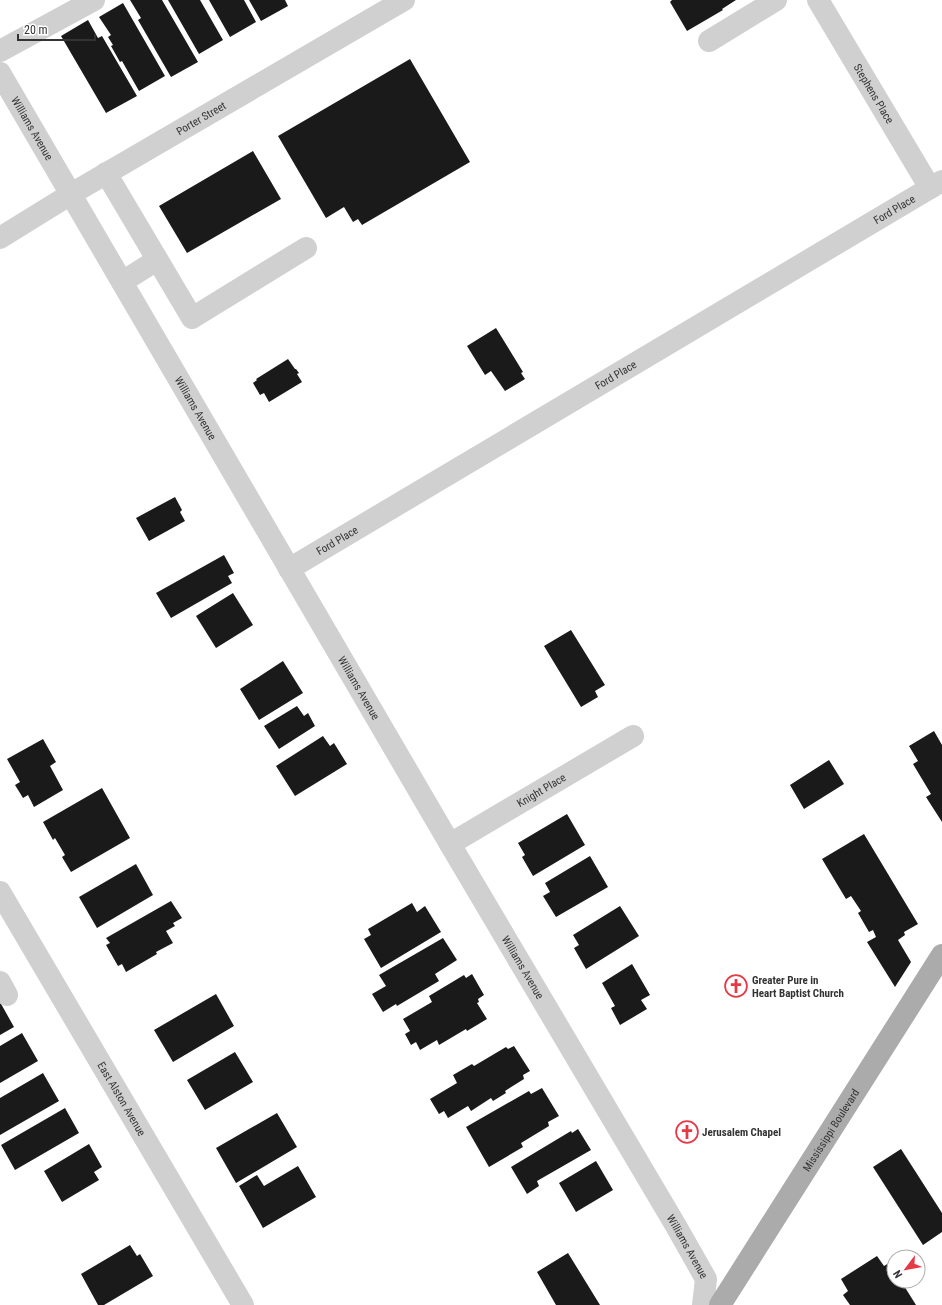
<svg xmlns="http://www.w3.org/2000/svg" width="942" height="1305" font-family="'Roboto Condensed',sans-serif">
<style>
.building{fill:#1a1a1a}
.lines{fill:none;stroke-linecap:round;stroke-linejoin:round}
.minor{stroke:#d0d0d0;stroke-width:22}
.major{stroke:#ababab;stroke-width:22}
.labels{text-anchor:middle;stroke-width:4;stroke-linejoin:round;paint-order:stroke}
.street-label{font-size:11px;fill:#333;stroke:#fff}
.poi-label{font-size:11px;font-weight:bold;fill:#333;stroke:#fff;text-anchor:start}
</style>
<rect width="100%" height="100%" fill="#fff"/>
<path class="building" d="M130,0h32l36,62 -27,15 -33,-57 3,-2z
M168,0h32l23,40 -24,14z
M209,0h35l12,22 -26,15z
M249,0h36l3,6 -27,15z
M672,0h64l-14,9 1,1 -36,21 -17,-29z
M123,3l42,73 -26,15 -17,-30 -2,1 -9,-16 2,-1 -5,-8 3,-2 -12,-18z
M88,20l10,18 4,-2 35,60 -31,17 -45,-77z
M410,59l60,103 -108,63 -4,-6 -5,3 -9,-15 -18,11 -48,-82z
M253,151l28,48 -94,54 -28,-47z
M496,328l27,44 -2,1 4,6 -20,12 -14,-20 -6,4 -18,-29z
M288,359l7,10h1l3,4 -2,1 5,8 -33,20 -5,-9 -4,2 -7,-12 4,-3 -1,-1z
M175,497l7,13 -2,2 5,9 -36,20 -13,-23z
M224,555l10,18 -6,3 4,7 -61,35 -15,-25z
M233,593l20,32 -37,23 -20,-32z
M571,630l34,55 -10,6 3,6 -17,10 -37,-61z
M283,661l20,32 -44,27 -19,-31z
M297,706l7,10 4,-3 7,13 -36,23 -15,-23z
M934,731l8,14v77l-16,-25 5,-3 -18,-30 5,-3 -9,-15z
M323,736l7,10 4,-3 13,21 -52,32 -19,-30z
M43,739l13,23 -6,4 13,24 -29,17 -6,-12 -5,3 -8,-13 5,-3 -13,-23z
M829,760l15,24 -40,25 -14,-24z
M102,788l28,50 -59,34 -9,-15 3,-2 -10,-17 -2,2 -10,-18z
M567,814l18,31 -52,31 -11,-19 3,-2 -7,-12z
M864,834l54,90 -14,8 1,3 -7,5 13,22 -16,25 -28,-45 9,-5 -3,-7 -4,2 -11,-19 3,-2 -10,-15 -5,3 -24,-40z
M590,856l18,31 -52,30 -13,-21 7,-4 -5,-9z
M136,864l17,31 -56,33 -18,-31z
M171,901l11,17 -9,5 2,3 -9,5 7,12 -17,9 1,2 -31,18 -4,-8 -4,2 -12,-21 4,-2 -4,-5z
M412,903l5,9 8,-6 16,26 -60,36 -17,-29 7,-4 -3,-6z
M620,906l19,30 -53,33 -12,-21 5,-3 -6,-10z
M443,938l14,22 -22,14 4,7 -42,25 -1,-2 -13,8 -11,-18 14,-8 -7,-11z
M632,964l18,31 -9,5 6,9 -27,16 -9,-17 4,-2 -13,-23z
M472,974l12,21 -6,4 1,3 -2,1 10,16 -20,12 -1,-2 -27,16 -2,-5 -17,10 -4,-8 -5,3 -6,-11 5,-3 -7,-12 29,-17 -3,-6 35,-21 2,3z
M216,994l18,32 -61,36 -19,-32z
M0,1002l14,25 -14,8z
M22,1033l16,28 -38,22v-37z
M514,1046l16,25 -7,4 1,4 -19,12 1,2 -13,8 -2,-3 -20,13 -3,-5 -20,12 -4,-7 -5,3 -9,-15 27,-16 -4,-8 19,-11 2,2 32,-19 2,2z
M235,1052l18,30 -48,28 -18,-30z
M43,1073l16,28 -59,34v-37z
M542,1088l17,28 -11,6 1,4 -28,17 2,4 -34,20 -23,-40 63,-36 2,3z
M65,1108l14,25 -64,37 -14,-25z
M277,1113l20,34 -61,36 -20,-35z
M578,1129l13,21 -54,31 2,5 -12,8 -16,-27 60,-36 1,2z
M89,1144l13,23 -8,5 5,8 -37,22 -18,-31z
M901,1149l41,64v19l-19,13 -50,-78z
M596,1161l17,29 -37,22 -17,-29z
M298,1166l18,31 -53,31 -24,-42 18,-11 7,11z
M130,1245l7,11 3,-2 13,22 -49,29h-6l-17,-31z
M568,1253l32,52h-44l-19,-33z
M877,1256l7,10 5,-3 5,7v11h7l15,24h-66l-7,-10 5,-4 -7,-12z"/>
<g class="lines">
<g class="minor">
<path id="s1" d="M818,0l112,188"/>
<path d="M709,41l67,-41"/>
<path d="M0,51l94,-51"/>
<path id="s2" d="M0,73l450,771 226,382 30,53 -3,26"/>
<path d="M106,173l86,145 114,-70"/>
<path id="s3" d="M0,238l71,-44 333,-194"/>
<path d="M122,282l35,-22"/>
<path id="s4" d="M289,569l653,-388"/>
<path id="s5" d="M450,844l183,-108"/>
<path id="s6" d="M0,892l243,413"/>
<path d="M0,982l7,13"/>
</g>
<path class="major" id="s7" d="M720,1305l222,-350"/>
</g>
<defs>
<g id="church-ring" transform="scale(1.15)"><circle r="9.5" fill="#fff" stroke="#e63946" stroke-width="1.5"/><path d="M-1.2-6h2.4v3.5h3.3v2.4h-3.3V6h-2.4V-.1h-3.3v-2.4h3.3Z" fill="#e63946"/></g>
</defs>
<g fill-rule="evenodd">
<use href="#church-ring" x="736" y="986"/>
<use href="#church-ring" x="687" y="1132"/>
</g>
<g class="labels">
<g class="street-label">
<text dy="4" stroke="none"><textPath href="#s1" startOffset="109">Stephens Place</textPath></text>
<text dy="4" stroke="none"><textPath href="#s3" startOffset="234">Porter Street</textPath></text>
<text dy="4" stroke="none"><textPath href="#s2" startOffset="64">Williams Avenue</textPath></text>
<text dy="4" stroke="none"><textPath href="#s4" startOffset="704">Ford Place</textPath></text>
<text dy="4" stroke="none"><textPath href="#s4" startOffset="380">Ford Place</textPath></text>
<text dy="4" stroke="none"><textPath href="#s2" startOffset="388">Williams Avenue</textPath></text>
<text dy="4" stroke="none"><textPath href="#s4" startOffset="56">Ford Place</textPath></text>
<text dy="4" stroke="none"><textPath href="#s2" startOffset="712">Williams Avenue</textPath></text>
<text dy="4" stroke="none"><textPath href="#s5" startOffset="106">Knight Place</textPath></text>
<text dy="4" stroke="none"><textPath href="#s2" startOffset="1036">Williams Avenue</textPath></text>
<text dy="4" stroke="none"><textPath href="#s6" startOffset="240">East Alston Avenue</textPath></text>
<text dy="4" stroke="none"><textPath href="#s7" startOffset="207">Mississippi Boulevard</textPath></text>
<text dy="4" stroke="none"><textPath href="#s2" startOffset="1360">Williams Avenue</textPath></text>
</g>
<g class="poi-label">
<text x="752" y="984">Greater Pure in<tspan x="752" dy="13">Heart Baptist Church</tspan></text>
<text x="702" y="1136">Jerusalem Chapel</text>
</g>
</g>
<g transform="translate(906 1269) rotate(238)"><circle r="19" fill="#ffffff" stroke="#adadad"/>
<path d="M0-3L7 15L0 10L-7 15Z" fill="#e63946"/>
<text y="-6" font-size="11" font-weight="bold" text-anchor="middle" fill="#333333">N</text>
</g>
<path d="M18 34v6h77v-6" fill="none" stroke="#333333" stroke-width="2"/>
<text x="24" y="34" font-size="12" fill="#333333" stroke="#ffffff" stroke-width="3" paint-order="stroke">20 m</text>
</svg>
